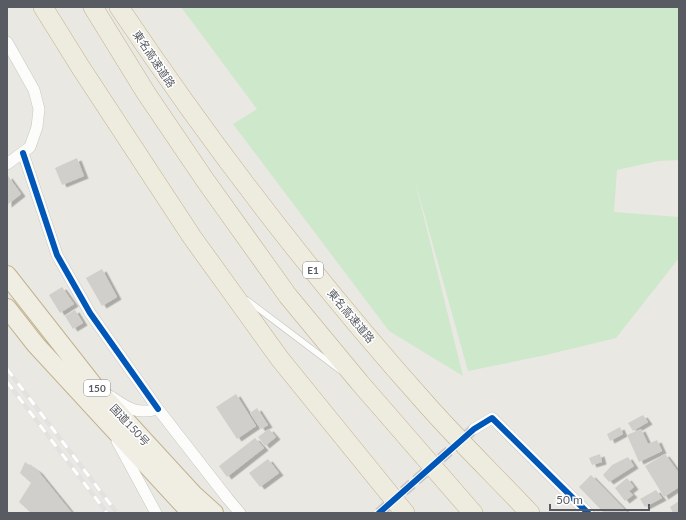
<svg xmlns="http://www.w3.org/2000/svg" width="686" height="520" font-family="Lato,'Noto Sans JP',sans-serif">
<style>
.green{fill:#cee8cb}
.building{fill:#d0cfcb;filter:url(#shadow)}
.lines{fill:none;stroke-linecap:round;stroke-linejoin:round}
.minor-tunnel{stroke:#c6c5c2;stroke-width:11;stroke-dasharray:11 5.5;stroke-linecap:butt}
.service-casing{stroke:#c6c6c5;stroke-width:7}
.minor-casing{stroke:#c6c6c5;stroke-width:12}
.trunk-casing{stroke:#c1b290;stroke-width:20}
.motorway-casing{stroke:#c1b290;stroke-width:20}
.service{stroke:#fcfcfb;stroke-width:5.5}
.minor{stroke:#fcfcfb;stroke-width:11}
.trunk{stroke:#f0eee2;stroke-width:18}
.motorway{stroke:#eeebdf;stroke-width:19}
.rail-casing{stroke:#e2e2e1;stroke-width:4.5}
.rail{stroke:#fff;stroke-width:3;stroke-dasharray:9;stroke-linecap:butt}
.cycleway-casing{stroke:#fff;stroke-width:8}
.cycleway{stroke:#0057b8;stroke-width:6}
.labels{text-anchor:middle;stroke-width:3;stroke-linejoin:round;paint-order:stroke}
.shield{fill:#fff;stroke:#8a8d91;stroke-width:1}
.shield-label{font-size:10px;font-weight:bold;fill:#585c62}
.street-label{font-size:11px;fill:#585c62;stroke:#fff}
</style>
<defs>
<filter id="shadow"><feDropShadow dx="4.5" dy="2.5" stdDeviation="0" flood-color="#0004"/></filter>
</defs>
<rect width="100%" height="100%" fill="#eae8e2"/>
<path class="green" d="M181,7h498v153l-21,1 -41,9 -3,42 65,5v41l-63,80 -70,17 -78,16 -54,-194 49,199 -74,-45 -156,-207 24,-15z"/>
<path class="building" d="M77,158l7,18 -22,9 -7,-17z
M8,176l13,18 -14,11v-28z
M102,269l15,28 -15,9 -16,-28z
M62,287l12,17 -14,9 -11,-18z
M75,310l8,13 -10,6 -8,-13z
M236,394l20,32 -19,13 -21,-32z
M257,408l11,17 -7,4 -11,-16z
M643,415l5,7 -15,9 -5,-8z
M620,427l3,7 -13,7 -3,-7z
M269,429l7,8 -11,9 -7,-9z
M641,429l7,15 9,-4 5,11 -23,11 -12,-27z
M255,438l9,10 -37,29 -8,-11z
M600,454l2,8 -10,3 -3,-7z
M665,454l14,19v14l-15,10 -19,-31z
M628,457l6,9 -25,16 -6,-7 9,-10z
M268,459l11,14 -19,14 -11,-14z
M25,462l13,9 34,42h-41l-12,-11 12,-19 -11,-10z
M591,475l37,38h-24l-25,-26z
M627,478l7,9 -5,4 4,4 -8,6 -10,-13z
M656,490l6,8 -17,9 -5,-8z
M679,501v12h-6l-3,-6z"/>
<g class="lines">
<path class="minor-tunnel" d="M379,513l95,-84"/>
<g class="service-casing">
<path id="service" d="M247,300l94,71"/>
</g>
<g class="minor-casing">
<path id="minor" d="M7,42l27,48 5,19 -2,18 -7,20 -23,17
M23,153l34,102 33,58 68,96
M110,396c18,12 26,19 48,13l70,90 12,14
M474,429l18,-11 96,95
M117,441l39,72"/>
</g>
<g class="trunk-casing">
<path id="trunk" d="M7,275l87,111 100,109 20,18
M7,308l29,37 155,168"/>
</g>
<g class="motorway-casing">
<path id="motorway" d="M43,7l38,61 111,169 88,122 125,154
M93,7l53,86 59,87 83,116 72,87 113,130
M119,7c94,140 197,274 309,399 33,37 68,71 102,107"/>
</g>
<use href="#service" class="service"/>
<use href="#minor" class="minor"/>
<use href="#trunk" class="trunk"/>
<use href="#motorway" class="motorway"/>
<g class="rail-casing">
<path id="rail" d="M7,369l110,144
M7,382l100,131"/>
</g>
<use href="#rail" class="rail"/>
<g class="cycleway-casing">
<path id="cycleway" d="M23,153l34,102 33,58 68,96
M379,513l95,-84 18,-11 96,95"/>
</g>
<use href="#cycleway" class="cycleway"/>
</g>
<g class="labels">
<g class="shield">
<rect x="303" y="262" width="20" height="16" rx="3"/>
<rect x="84" y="380" width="26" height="16" rx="3"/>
</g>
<g class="shield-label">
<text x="313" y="274">E1</text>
<text x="97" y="392">150</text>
</g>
<g class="street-label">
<text transform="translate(154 59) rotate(56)" y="4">東名高速道路</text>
<text transform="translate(351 316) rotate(50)" y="4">東名高速道路</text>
<text transform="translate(130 425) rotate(47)" y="4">国道150号</text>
</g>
</g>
<rect width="686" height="520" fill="none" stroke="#585c62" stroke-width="16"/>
<path d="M550 504v6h99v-6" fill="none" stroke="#585c62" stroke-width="2"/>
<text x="556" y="504" font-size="12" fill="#585c62" stroke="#ffffff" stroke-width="3" paint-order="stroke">50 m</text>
</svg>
